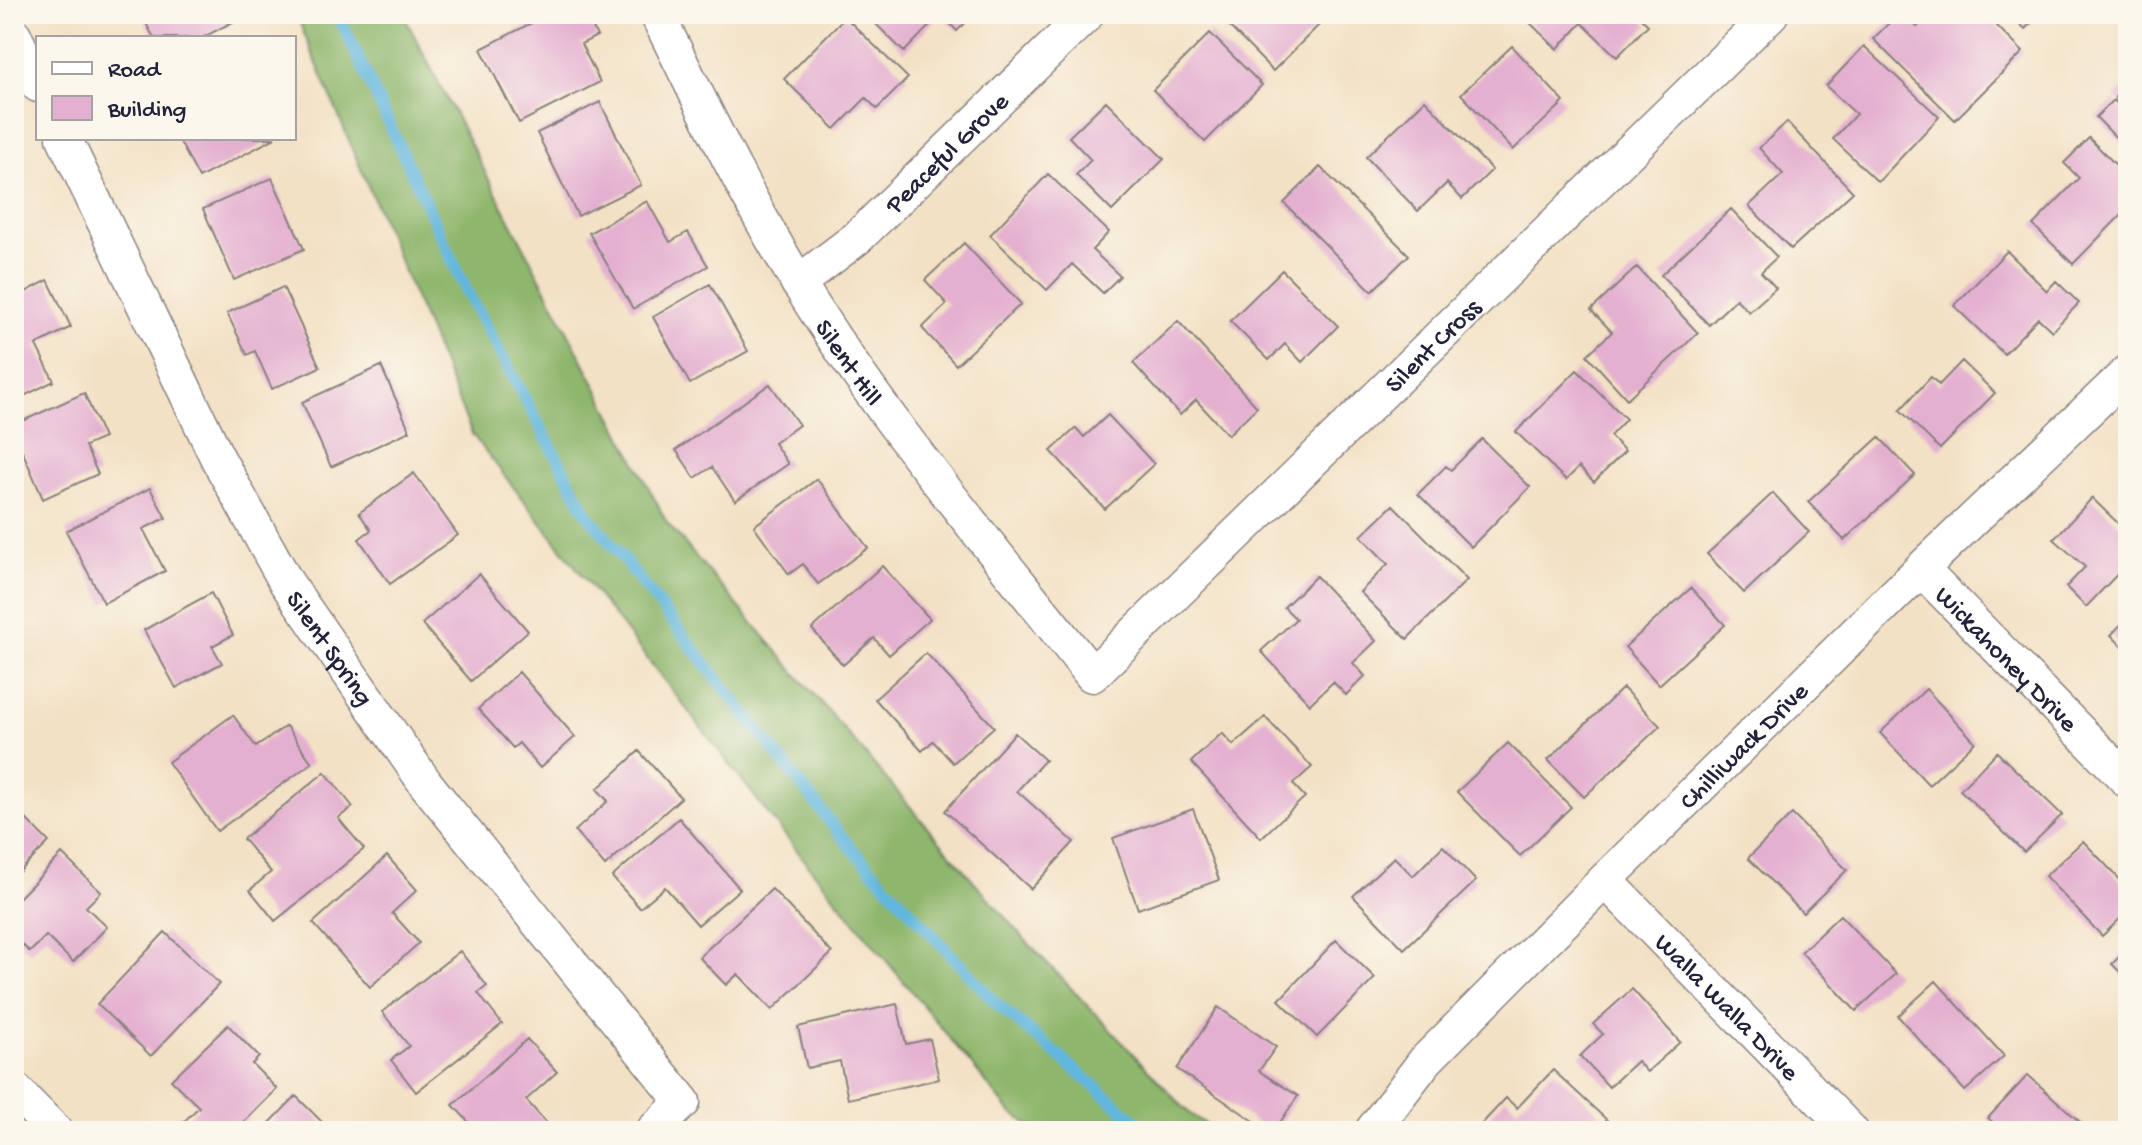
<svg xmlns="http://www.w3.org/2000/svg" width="2142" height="1145" font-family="'Gochi Hand',sans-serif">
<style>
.forest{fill:#8eb66c;stroke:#586c54;stroke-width:2}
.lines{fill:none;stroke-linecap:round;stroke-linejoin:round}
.stream{stroke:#60b6dd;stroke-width:12}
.building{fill:#e4b0d0}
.minor-casing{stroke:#8a8280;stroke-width:37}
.minor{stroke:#fff;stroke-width:34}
.labels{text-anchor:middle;stroke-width:7;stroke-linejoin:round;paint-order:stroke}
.street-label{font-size:26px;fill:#22223b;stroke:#fbf7ec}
</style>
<rect width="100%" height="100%" fill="#fbf7ec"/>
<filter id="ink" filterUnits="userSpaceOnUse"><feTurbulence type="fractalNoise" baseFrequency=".0125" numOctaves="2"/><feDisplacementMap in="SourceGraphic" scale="16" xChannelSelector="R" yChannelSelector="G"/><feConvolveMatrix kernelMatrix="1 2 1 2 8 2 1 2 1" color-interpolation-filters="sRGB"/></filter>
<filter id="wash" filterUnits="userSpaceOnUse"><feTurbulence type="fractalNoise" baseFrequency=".006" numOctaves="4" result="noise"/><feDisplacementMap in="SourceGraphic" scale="32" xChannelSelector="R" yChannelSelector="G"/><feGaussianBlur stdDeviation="1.8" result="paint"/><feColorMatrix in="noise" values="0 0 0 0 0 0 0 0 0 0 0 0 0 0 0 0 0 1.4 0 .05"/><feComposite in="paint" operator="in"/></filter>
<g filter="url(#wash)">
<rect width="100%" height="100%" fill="#f3e1c5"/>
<path class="forest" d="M296,14h107l264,509 347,405 175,185 27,18h-177l-29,-19 -201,-246 -337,-432z"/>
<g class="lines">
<path class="stream" d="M338,14l130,280 119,219 259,329 150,161 152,128"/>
</g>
<g id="blocks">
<path class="building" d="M141,14h107l-46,24h-48z
M549,14h37l11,22 -16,8 19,38 -81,41 -38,-74z
M866,14h108l-17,17 -16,-17 -37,38z
M1233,14h97l-57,57 -48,-49z
M1521,14h116l11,11 -31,32 -35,-34 -25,26z
M1898,14h6l13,13 13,-13h55l38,38 -68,68 -82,-81z
M2010,14h30l-15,15z
M845,17l63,61 -31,31 -11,-11 -31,31 -51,-50z
M1210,33l52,52 -57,57 -52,-52z
M1512,46l52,56 -51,48 -52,-56z
M1864,46l75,71 -61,65 -45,-43 23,-25 -30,-28z
M2128,85v25l-13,-13z
M1425,100l67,70 -30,29 -15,-16 -29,28 -52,-54z
M2114,100l14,15v31l-2,2 -30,-31z
M1106,101l58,58 -52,52 -36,-36 15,-15 -22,-23z
M600,102l41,83 -63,31 -41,-83z
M1787,122l66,70 -62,57 -42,-43 34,-32 -24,-26z
M178,138h97l-76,40z
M2089,138l39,39v31l-55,56 -40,-39 46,-47 -15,-15z
M1320,167l89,88 -37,36 -88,-88z
M1048,174l61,58 -17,18 28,26 -17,17 -31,-29 -25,26 -57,-55z
M272,178l32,71 -70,31 -31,-71z
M647,201l23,41 18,-10 20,34 -75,43 -44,-76z
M1731,209l46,48 -16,15 15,16 -27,24 -13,-13 -27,26 -48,-50z
M964,243l57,61 -65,61 -34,-37 25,-24 -22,-24z
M2007,251l40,40 9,-10 23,22 -27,28 -14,-13 -34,36 -50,-48z
M1637,267l61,66 -71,66 -40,-44 25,-23 -21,-22z
M1282,270l56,56 -36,36 -17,-18 -16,16 -39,-39z
M48,280l23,47 -35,18 18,36 -40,20v-103z
M710,284l38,67 -58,33 -37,-67z
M283,287l37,80 -48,22 -17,-38 -8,4 -20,-42z
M1178,321l79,86 -29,28 -32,-35 -16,15 -47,-52z
M1962,361l33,32 -55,56 -40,-39 31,-33 8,8z
M381,366l29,65 -79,36 -29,-65z
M1577,370l49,49 -16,17 15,15 -31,31 -15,-15 -13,13 -50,-48z
M770,384l29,41 -25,18 14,21 -53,37 -23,-34 -17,11 -19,-28z
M84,393l20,45 -19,8 13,28 -55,25 -29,-67v-7z
M1108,415l46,49 -49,45 -54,-58 25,-23 8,9z
M1879,437l36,38 -71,65 -36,-38z
M1482,439l48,48 -59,60 -53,-53 28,-28 5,4z
M414,473l44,62 -68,49 -31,-45 12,-9 -12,-17z
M817,479l51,69 -50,36 -15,-20 -14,10 -35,-48z
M150,488l16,30 -23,11 22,42 -61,32 -38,-72z
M1773,493l36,39 -65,61 -37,-39z
M2092,498l36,35v30l-42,44 -20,-20 19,-20 -31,-28z
M1393,505l74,75 -60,59 -47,-47 28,-28 -27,-28z
M882,566l48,53 -41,36 -15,-17 -31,27 -31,-36z
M479,574l49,57 -57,50 -49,-57z
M1316,576l60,65 -23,22 12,13 -19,19 -13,-13 -23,22 -49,-53 35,-32 -12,-12z
M1691,588l34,37 -66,60 -34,-38z
M211,593l22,42 -21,11 10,17 -46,25 -32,-58z
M2128,617v35l-17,-17z
M926,653l68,74 -41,36 -20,-22 -11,10 -47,-52z
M519,672l56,65 -35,31 -21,-25 -6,5 -35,-39z
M1623,688l37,38 -76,71 -36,-37z
M1926,689l49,53 -46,43 -49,-52z
M233,715l23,32 30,-21 26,37 -95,68 -49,-69z
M1265,717l47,50 -19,17 12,13 -44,41 -70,-76 31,-29 11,12z
M1015,733l30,27 -28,31 57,51 -43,47 -86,-78z
M1508,743l63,64 -51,49 -63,-64z
M639,751l42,47 -76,68 -30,-35 33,-30 -11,-12z
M1997,752l65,63 -38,37 -64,-62z
M325,772l28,35 -15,11 26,31 -89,72 -25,-31 21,-18 -28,-33z
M14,807l35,35 -35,35z
M1193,809l26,71 -81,29 -25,-71z
M1792,814l55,56 -44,43 -55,-55z
M679,818l61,71 -42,36 -33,-38 -25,21 -28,-31z
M2083,841l45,47v23l-26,25 -57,-60z
M1443,846l33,35 -72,68 -51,-53 41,-39 19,19z
M62,854l39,38 -15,15 21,20 -34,35 -27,-26 -16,16 -16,-15v-34z
M387,856l30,34 -25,23 27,30 -49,44 -57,-64z
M772,889l60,64 -60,57 -34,-36 -12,11 -27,-28z
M1840,915l56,59 -40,37 -55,-59z
M165,932l54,52 -68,72 -54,-52z
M1336,940l39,38 -58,59 -38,-37z
M2128,948v32l-16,-16z
M460,951l27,35 -9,7 24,31 -86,68 -25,-32 18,-14 -27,-34z
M1936,981l68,75 -39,35 -67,-75z
M1632,989l48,53 -33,30 -10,-11 -28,26 -29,-31 23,-22 -10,-10z
M897,1004l9,40 24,-5 9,40 -91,20 -8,-38 -33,7 -9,-41z
M1218,1007l58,40 -17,24 39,25 -24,35h-5l-92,-62z
M228,1025l31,32 -7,7 25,25 -42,42h-61l25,-24 -28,-27z
M527,1039l30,33 -31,28 27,30 -76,1 -24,-26z
M1553,1070l56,52 -8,9h-117l-5,-4 27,-29 11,10z
M2028,1075l62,56h-88l-14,-13z
M296,1096l35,35h-69z"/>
</g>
</g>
<g filter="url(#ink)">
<use href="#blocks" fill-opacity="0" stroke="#8a8280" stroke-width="2"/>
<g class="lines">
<g class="minor-casing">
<g id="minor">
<path id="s1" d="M657,14c45,91 88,182 141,268 85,140 194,265 294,393l679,-661"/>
<path d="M14,35l24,50"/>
<path id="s2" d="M64,138l153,319 69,125 140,202 257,318 -30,29"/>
<path id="s3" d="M798,283l59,-45 230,-224"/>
<path id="s4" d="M1921,569l207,212"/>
<path id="s5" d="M1605,880l246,251"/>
<path d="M14,1089l41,42"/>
<path id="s6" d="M1372,1131l53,-70 180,-181 316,-311 207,-197"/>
</g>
</g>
<use href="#minor" class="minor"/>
</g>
</g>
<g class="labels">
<g class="street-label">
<text dy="9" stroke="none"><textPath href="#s3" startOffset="198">Peaceful Grove</textPath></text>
<text dy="9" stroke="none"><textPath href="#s1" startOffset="1268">Silent Cross</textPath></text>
<text dy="9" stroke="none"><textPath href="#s1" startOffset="398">Silent Hill</textPath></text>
<text dy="9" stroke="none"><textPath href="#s2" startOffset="576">Silent Spring</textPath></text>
<text dy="9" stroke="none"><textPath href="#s4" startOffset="124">Wickahoney Drive</textPath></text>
<text dy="9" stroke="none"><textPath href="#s6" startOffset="536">Chilliwack Drive</textPath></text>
<text dy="9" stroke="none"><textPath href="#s5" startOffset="176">Walla Walla Drive</textPath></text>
</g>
</g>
<rect width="2142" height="1145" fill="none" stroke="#fbf7ec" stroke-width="48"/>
<rect x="36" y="36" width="260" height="104" fill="#fbf7ec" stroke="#a4a2a5" stroke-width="2"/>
<rect x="52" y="62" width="40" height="12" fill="#ffffff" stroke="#a4a2a5" stroke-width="2"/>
<text x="108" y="76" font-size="24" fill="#22223b">Road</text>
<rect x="52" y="96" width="40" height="24" fill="#e4b0d0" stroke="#a4a2a5" stroke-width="2"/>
<text x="108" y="116" font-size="24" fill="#22223b">Building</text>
</svg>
